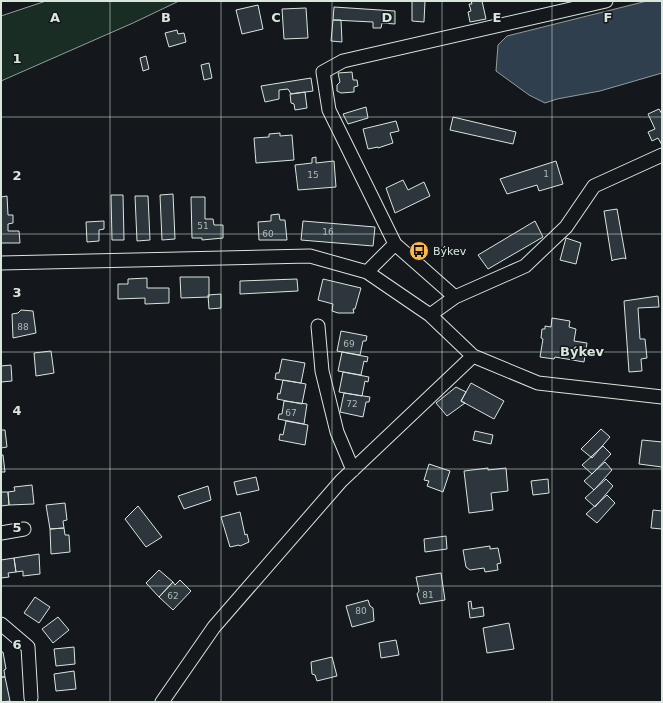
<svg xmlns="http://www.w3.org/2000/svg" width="663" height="703" font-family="'DejaVu Sans',sans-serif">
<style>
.green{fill:#1a2d24;stroke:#939e99}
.water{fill:#2f3f4d;stroke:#939e99}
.building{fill:#2c363c;stroke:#d8e6dc}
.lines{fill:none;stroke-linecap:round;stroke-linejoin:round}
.street-casing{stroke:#d8e6dc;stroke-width:15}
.street{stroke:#14181c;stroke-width:13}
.grid{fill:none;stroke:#d8e6dc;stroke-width:1;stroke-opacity:0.55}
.labels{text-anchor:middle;stroke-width:3;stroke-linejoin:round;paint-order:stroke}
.number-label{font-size:9px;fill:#adbab4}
.poi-label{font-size:11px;fill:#d8e6dc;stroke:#14181c;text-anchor:start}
.quarter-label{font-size:13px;font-weight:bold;fill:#d8e6dc;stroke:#14181c}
.grid-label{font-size:13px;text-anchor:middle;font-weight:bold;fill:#d8e6dc;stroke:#14181c;stroke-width:3;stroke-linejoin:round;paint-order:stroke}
</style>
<rect width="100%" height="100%" fill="#14181c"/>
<path class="green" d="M46,1h133l-46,22 -132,58v-65z"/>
<path class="water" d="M647,1h15v72l-62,18 -43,8 -12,4 -16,-8 -33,-24 2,-26 9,-9z"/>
<path class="building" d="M412,1h13l-1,21 -12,-1z
M471,1h11l4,18 -16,3 -2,-10 3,-1 -2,-7h3z
M258,5l5,24 -21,5 -6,-24z
M334,7l61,4v13l-13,-1 -1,5h-8v-6l-40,-2z
M306,8l2,30 -24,1 -2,-30z
M333,20h8l1,22 -11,-1z
M177,30l1,4 6,-1 2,9 -17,5 -4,-14z
M146,56l3,13 -6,2 -3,-13z
M209,63l3,15 -8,2 -3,-15z
M352,72l1,8h4l1,6 -4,1v5l-13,1 -4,-2v-6l3,-3 -2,-9z
M311,78l2,13 -22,3 -3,-5 -9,1v9l-14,3 -4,-16z
M305,92l2,16 -12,2 -1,-6 -3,-1 -1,-9z
M366,107l2,11 -20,6 -5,-10z
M659,109l3,5v31l-4,-7 -6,3 -4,-9 7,-3 -7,-15z
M453,117l63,15 -3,12 -63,-14z
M396,121l3,10 -9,2 3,10 -15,5v-1l-10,2 -5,-20z
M280,133v3l12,-1 2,25 -38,3 -2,-25 15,-1v-3z
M316,157v6l18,-2 2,26 -38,3 -3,-25 17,-2v-5z
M556,161l7,23 -24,7 -2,-6 -30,9 -7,-15z
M403,180l5,10 16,-8 6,14 -35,17 -9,-25z
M173,194l2,45 -13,1 -2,-45z
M111,195h12l1,45h-12z
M7,196l1,19h5v8l-5,1v7h11l1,12h-19v-46z
M135,196h13l2,44 -13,1z
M191,197h14v22h8l1,6h9v13l-21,2v-2h-10z
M617,209l9,50 -2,-1 -11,2 -1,1 -8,-50z
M279,214l1,6h5l2,20h-28l-1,-18 13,-1v-6z
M104,221v8l-5,1v11l-12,1 -1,-20z
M303,221l72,6 -2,19 -72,-6z
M535,221l8,16 -55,32 -10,-14z
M566,238l15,5 -5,21 -16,-4z
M180,277h29v20l-28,1z
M147,278v10h22v15l-24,1v-6l-27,1v-15h10v-5z
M297,279l1,12 -58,3v-13z
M323,279l38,9 -6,21h-2l1,4h-16l-6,-2 1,-7 -15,-4z
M221,294v14l-12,1 -1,-14z
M658,296l1,11 -21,1 2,31h5l2,19 -6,1 1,12 -13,1 -5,-71z
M21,310l12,1 3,22 -23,5 -1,-24 6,-1z
M552,318l18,3 -1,6 7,2 -2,12 13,2 -3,19 -29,-5 -1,2 -14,-2 3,-18 -2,-1 1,-9h3v-3l6,1z
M341,331l26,5 -1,5h-3l-3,14 -23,-4z
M51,351l3,22 -18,3 -2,-23z
M342,352l26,5 -1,5 -3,-1 -3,14 -23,-4z
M282,359l23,4 -4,20 -26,-4 1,-6h3z
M11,365l1,16 -11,1v-16z
M343,372l26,5 -1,5 -3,-1 -3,15 -23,-4z
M283,380l23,4 -4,20 -25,-5 1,-6 2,1z
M471,383l33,18 -10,18 -33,-18z
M456,387l10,5 -5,9 4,2 -18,13 -11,-13z
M344,393l26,4 -1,5h-3l-3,15 -23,-5z
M284,401l23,3 -3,20 -26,-5 1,-5h3z
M286,421l22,4 -3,20 -26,-5 1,-6 3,1z
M601,429l9,8 -18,21 -11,-9z
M1,430h4l2,17 -6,1z
M475,431l18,4 -2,9 -18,-4z
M642,440l20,2v25l-23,-3z
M603,446l8,8 -19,20 -10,-9z
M1,455h2l2,17h-4z
M605,462l7,8 -18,20 -10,-9z
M429,464l21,7 -7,21 -16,-6 2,-5 -5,-1z
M488,468v2l18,-2 2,23 -17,2 2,17 -24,3 -5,-42z
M256,477l3,13 -22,5 -3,-13z
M548,479l1,14 -16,2 -2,-14z
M606,479l7,7 -18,21 -10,-9z
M32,485l2,19 -25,1 -1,-13 7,-1 -1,-4z
M208,486l3,14 -27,9 -6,-13z
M1,492h7l1,13 -8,1z
M607,495l8,8 -18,20 -11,-9z
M65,503l2,17 -4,1 1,7 -14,1 -4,-24z
M138,506l24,31 -16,10 -21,-28z
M653,510l9,1v18l-11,-1z
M240,512l5,23 2,-1 2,8 -9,4 -1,-1 -9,2 -9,-30z
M64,528l1,7h4l1,17 -19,2 -1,-25z
M446,536l1,13 -22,3 -1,-13z
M490,546v3l8,-1 3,15 -4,1 1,6 -13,2 -1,-4 -14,2 -4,-3 -3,-17z
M39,554l1,20 -17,2v-5l-7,1 -2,-14z
M14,558l2,14 -8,1 1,4 -8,1v-18z
M159,570l14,12 -14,15 -13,-14z
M441,573l4,27 -25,4 -3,-10 2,-3 -3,-14z
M180,580l11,11 -18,19 -14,-13 14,-15 2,3z
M35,597l15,10 -11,16 -15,-10z
M368,600l2,6 3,2 1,13 -22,6 -6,-21z
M471,601l1,8 11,-2 1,9 -14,2 -2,-16z
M58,617l11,13 -16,13 -11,-14z
M509,623l5,26 -27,4 -4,-25z
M396,640l3,15 -18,3 -2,-15z
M74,647l1,17 -19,2 -2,-17z
M1,652h2l3,17 -2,1 1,7h-4z
M332,657l5,19 -20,5 -2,-6 -3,-1 -1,-12z
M74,671l2,18 -20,2 -2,-17z
M1,677h4l5,24 -9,1z"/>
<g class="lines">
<g class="street-casing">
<path id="street" d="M1,263l309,-7 57,16 63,43 43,41 65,27 124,14
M367,272l28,-28
M455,297l-60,-53 -66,-134 -6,-38 20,-11 263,-60
M430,315l25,-18 70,-31 41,-39 28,-41 68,-31
M318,326l4,45 15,61 16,38
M1,533l23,-4
M1,624l27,23 3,51
M162,702l52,-75 127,-146 132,-125"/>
</g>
<use href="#street" class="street"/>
</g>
<path class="grid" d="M110,1v701M221,1v701M332,1v701M442,1v701M552,1v701M1,117h661M1,234h661M1,352h661M1,469h661M1,586h661"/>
<defs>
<g id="bus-disc" transform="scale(1)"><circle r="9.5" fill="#ffb74d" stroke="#14181c"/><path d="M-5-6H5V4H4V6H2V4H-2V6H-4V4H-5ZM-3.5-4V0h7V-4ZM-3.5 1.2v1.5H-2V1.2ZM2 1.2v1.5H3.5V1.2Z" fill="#111"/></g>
</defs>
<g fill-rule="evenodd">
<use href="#bus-disc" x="419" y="251"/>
</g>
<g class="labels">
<g class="number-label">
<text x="546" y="177">1</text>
<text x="313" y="178">15</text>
<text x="203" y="229">51</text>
<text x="328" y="235">16</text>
<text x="268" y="237">60</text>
<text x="23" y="330">88</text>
<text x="349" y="347">69</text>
<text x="352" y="407">72</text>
<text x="291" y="416">67</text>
<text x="428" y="598">81</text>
<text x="173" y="599">62</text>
<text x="361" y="614">80</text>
</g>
<g class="poi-label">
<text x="433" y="255">Býkev</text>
</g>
<g class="quarter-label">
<text x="582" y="356">Býkev</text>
</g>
</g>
<g class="grid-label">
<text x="55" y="22">A</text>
<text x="166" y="22">B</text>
<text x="276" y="22">C</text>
<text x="387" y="22">D</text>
<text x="497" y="22">E</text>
<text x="608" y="22">F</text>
<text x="17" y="63">1</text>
<text x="17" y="180">2</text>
<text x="17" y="297">3</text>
<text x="17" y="415">4</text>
<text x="17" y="532">5</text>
<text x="17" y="649">6</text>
</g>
<rect width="663" height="703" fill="none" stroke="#d8e6dc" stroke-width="4"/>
</svg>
